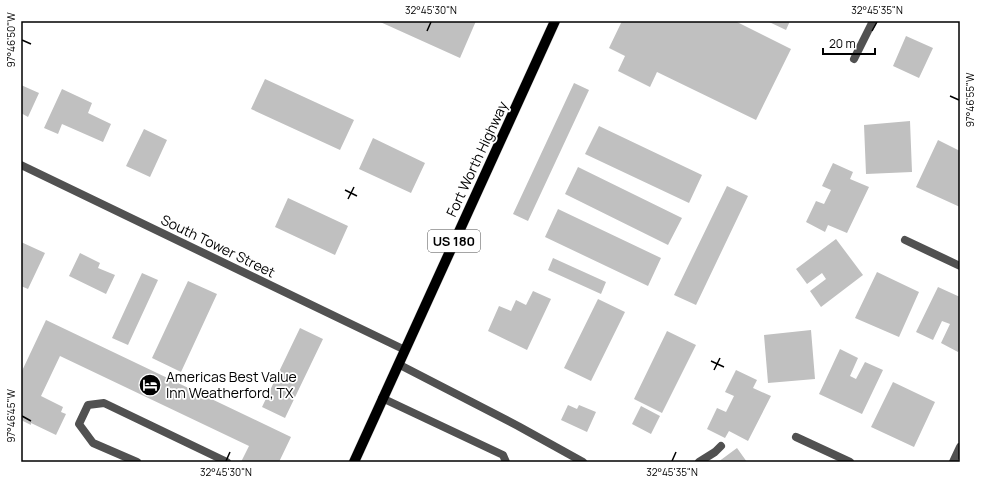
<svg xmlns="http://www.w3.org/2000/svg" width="981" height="483" font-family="Manrope,sans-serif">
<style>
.building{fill:#c0c0c0}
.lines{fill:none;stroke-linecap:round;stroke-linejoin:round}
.primary-casing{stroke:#dbdbdb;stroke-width:11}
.service{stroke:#515151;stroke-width:8}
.minor{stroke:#515151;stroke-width:8}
.tertiary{stroke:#515151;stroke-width:8}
.primary{stroke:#000;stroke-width:10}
.ticks{fill:none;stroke:#000;stroke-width:1.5}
.labels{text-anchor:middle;stroke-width:3.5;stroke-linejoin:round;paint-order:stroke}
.shield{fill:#fff;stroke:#4c4c4c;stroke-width:1}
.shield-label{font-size:13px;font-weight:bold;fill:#000}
.street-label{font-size:14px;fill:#000;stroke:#fff}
.poi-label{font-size:14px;fill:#000;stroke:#fff;text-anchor:start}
.neatline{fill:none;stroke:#000;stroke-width:1.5}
.ticks-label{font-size:10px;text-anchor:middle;fill:#000}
</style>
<rect width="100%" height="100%" fill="#fff"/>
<path class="building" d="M378,21h98l-16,37z
M622,21h113l56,28 -35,71 -99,-48 -7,15 -32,-16 7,-15 -16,-8z
M767,21h23l-4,9z
M906,36l27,12 -14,30 -26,-12z
M265,79l89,41 -14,30 -89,-41z
M574,83l15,7 -61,131 -15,-7z
M21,85l18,8 -11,24 -7,-4z
M62,89l30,14 -4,10 23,11 -8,18 -41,-18 -4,10 -14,-6z
M910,121l2,51 -46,2 -2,-49z
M599,126l103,49 -13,28 -104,-49z
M144,129l23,11 -17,37 -24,-11z
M373,138l52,25 -14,30 -52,-24z
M938,140l22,11v56l-44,-20z
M833,163l20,9 -3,7 19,8 -22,46 -19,-8 -3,7 -19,-10 10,-21 8,3 7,-14 -9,-4z
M578,167l104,51 -14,27 -103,-51z
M727,186l21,10 -52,109 -22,-10z
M288,198l60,28 -13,29 -60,-28z
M558,209l103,49 -13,28 -103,-49z
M836,239l27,36 -42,32 -11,-16 16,-12 -4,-6 -15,11 -11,-15z
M21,242l24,11 -17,36 -7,-3z
M80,253l20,10 -2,5 17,7 -9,19 -37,-18z
M553,258l53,24 -5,12 -53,-24z
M877,272l42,20 -20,45 -44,-19z
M142,273l16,7 -30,65 -16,-7z
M188,281l29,13 -36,78 -29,-14z
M938,287l22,10v51l-2,4 -17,-9 9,-19 -8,-3 -9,19 -17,-8z
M533,291l18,8 -24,51 -39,-19 11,-25 12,5 5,-11 10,5z
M598,299l27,13 -34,69 -27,-13z
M46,320l245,117 -12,25h-38l8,-16 -189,-90 -19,40 22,11 -2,5 5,2 -10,21 -25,-12v2l-10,-5v-47z
M300,328l23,11 -38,79 -23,-11z
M811,330l4,49 -47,4 -4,-48z
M667,331l29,14 -34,68 -28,-14z
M840,349l18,9 -8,18 6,3 9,-17 18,8 -21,44 -43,-20z
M736,370l21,10 -4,8 18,8 -23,45 -19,-10 -4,7 -18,-9 10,-21 9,4 8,-16 -9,-4z
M893,382l42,20 -21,45 -43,-20z
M568,405l9,4 2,-4 17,7 -9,20 -26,-12z
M641,406l19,10 -9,18 -19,-10z
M737,448l10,14h-29z"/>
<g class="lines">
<g class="primary-casing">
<path id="primary" d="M354,462l201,-441"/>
</g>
<path class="service" d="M398,364l120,62 65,36
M382,398l121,57 3,7
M137,462l-44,-19 -14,-19 9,-19 16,-2 123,59
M699,462l16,-10 6,-6"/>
<path class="minor" d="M854,59l19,-38
M21,165l384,185
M905,240l55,26
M796,437l54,25"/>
<path class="tertiary" d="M953,462l7,-15"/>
<use href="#primary" class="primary"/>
</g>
<path class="ticks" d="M427,31l4,-9M872,31l5,-9M22,40l9,4M950,96l9,4M345,190l12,6M348,199l6,-12M711,361l13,6M714,370l6,-12M22,416l9,5M226,461l4,-9M672,461l4,-9"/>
<defs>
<g id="hotel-disc" transform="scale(1.15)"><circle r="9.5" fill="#000" stroke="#fff"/><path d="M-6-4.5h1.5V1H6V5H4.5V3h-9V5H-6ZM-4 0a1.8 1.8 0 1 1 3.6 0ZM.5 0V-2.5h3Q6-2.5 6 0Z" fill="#fff"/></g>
</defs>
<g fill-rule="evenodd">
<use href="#hotel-disc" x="150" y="385"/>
</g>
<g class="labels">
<rect class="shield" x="428" y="230" width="52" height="22" rx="3"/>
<g class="shield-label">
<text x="454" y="246">US 180</text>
</g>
<g class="street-label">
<text transform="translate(477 159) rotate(-65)" y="5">Fort Worth Highway</text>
<text transform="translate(218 246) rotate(26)" y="5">South Tower Street</text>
</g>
<g class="poi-label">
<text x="166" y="382">Americas Best Value<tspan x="166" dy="16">Inn Weatherford, TX</tspan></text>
</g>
</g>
<rect width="981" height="483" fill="none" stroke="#ffffff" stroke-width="44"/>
<path d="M823 48v6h52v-6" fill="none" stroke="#000000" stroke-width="2"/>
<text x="829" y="48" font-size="12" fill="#000000" stroke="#ffffff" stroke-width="3" paint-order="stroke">20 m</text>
<rect x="22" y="22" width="937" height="439" class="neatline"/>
<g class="ticks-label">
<text x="431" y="14">32°45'30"N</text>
<text x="877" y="14">32°45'35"N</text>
<text transform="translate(11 40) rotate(-90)" y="4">97°46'50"W</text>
<text transform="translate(970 100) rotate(-90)" y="4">97°46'55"W</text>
<text transform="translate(11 416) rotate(-90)" y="4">97°46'45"W</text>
<text x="226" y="476">32°45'30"N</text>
<text x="672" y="476">32°45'35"N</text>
</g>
</svg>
